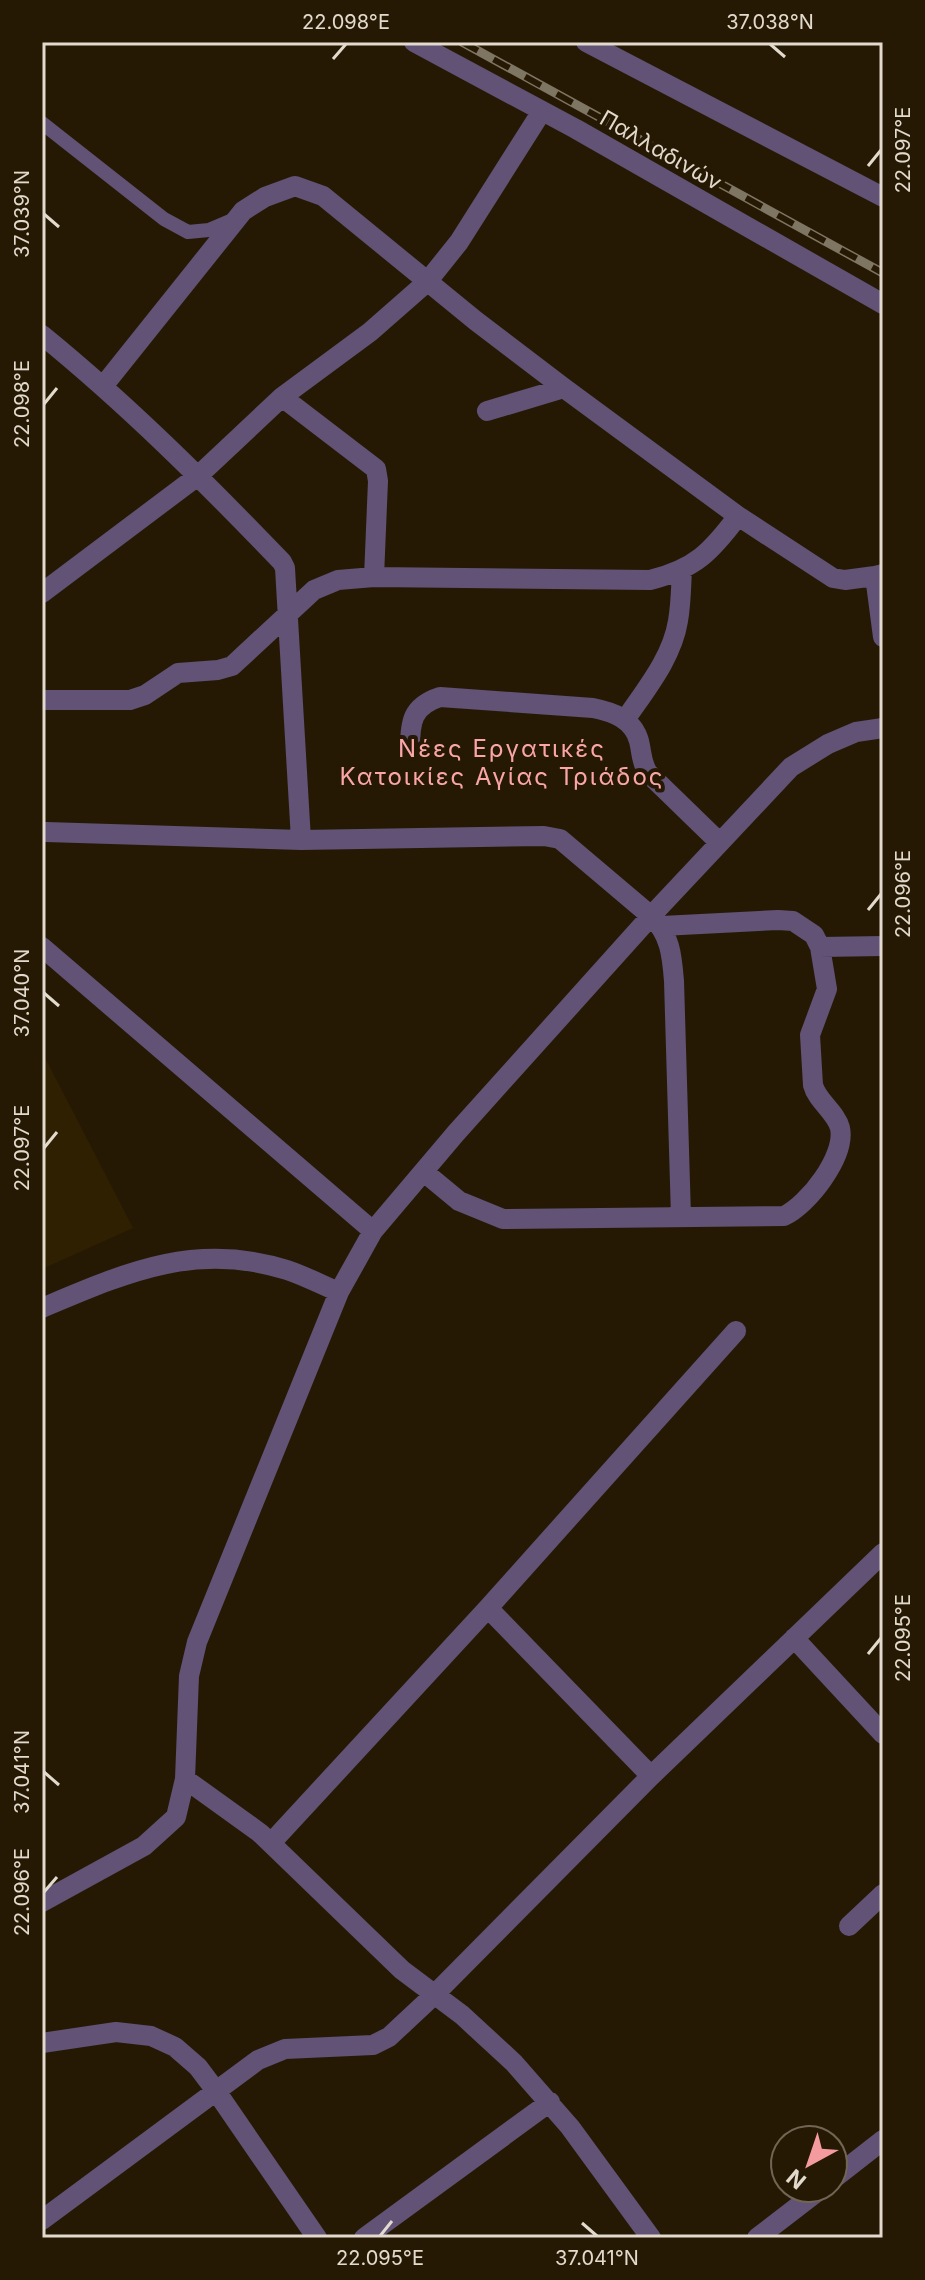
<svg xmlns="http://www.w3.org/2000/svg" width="925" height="2280" font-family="Inter,sans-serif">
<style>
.built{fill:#302002}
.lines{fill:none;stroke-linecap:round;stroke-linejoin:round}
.lane{stroke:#615276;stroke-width:14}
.street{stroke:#615276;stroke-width:20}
.rail-casing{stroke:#7f7563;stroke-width:9}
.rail{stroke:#261904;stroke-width:6;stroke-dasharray:18;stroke-linecap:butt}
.ticks{fill:none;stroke:#e2dacd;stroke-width:3}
.labels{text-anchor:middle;stroke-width:8;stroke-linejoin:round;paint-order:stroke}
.street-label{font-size:22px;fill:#e2dacd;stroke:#261904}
.neighbourhood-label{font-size:24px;letter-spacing:2px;fill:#faa5a9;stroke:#261904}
.neatline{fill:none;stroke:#e2dacd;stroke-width:3}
.ticks-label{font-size:20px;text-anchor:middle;fill:#e2dacd}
</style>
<rect width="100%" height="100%" fill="#261904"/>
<path class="built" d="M42,1052l91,176 -91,41z"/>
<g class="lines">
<path class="lane" d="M42,123l122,96 24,13 21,-2 26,-11"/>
<path class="street" d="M414,42l162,87 307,175
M586,42l297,155
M42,335c86,70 163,147 240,227l3,6 16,272
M104,385l139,-174 22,-14 30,-11 28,10 153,125 88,67 174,128 95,62 12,2 30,-4
M282,397l94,72 2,12 -4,96
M487,411l77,-23
M883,574l-8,2 8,61
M42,593l157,-118 83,-78 88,-65 57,-50 32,-40 83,-131
M42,700h88l15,-5 33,-22 40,-3 14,-4 82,-76 24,-10 36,-3 276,3c45,-11 61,-28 88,-64
M625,720c21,-31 47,-62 53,-99 3,-17 3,-34 4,-51
M410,748c0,-26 2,-42 30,-51l153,11c20,4 40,11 46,33 3,12 2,21 9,32l71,69
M46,832l255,8 243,-4 16,3 91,77c19,18 21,39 23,65l7,236
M42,947l331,284
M820,947l63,-1
M424,1172l35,29 44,18 281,-3c24,-11 62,-60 56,-88 -4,-16 -23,-27 -27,-43l-3,-50 17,-46 -7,-42 -6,-12 -21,-14 -15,-1 -116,6
M42,1308c83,-35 153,-67 245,-38 18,6 35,15 52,22
M488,1608l163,168
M794,1638l89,96
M185,1779l75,54 142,137 60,45 52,48 56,64 81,111
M271,1843l217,-235 248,-277
M42,1902l102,-56 32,-29 9,-38 4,-103 8,-34 142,-350 34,-61 83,-98 195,-217 140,-149 37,-23 28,-12 27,-4
M849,1926l34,-32
M42,2043l74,-11 35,4 24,11 23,20 18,24 101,147
M833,2179l50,-39
M42,2220l216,-160 27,-11 88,-4 16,-8 45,-42 217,-219 232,-223
M364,2238l186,-136
M757,2238l65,-50"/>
<g class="rail-casing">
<path id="rail" d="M462,42l421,231"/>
</g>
<use href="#rail" class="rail"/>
</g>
<path class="ticks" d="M770,44l15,13M333,59l13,-15M868,166l13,-16M44,214l15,13M44,404l13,-16M868,910l13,-16M44,993l15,13M44,1148l13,-16M868,1654l13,-16M44,1772l15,13M44,1892l13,-15M582,2223l15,13M380,2236l12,-15"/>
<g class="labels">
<g class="street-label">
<text transform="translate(661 150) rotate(30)" y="8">Παλλαδινών</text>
</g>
<g class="neighbourhood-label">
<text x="502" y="757">Νέες Εργατικές<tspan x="502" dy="28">Κατοικίες Αγίας Τριάδος</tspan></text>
</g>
</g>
<rect width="925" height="2280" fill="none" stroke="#261904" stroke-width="88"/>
<g transform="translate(809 2164) rotate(220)"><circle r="38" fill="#261904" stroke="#716654" stroke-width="2"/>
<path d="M0-6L14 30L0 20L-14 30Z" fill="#f49b9f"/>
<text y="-12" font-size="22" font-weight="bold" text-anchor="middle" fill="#e2dacd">N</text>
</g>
<rect x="44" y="44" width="837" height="2192" class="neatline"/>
<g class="ticks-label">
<text x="346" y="29">22.098°E</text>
<text x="770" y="29">37.038°N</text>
<text transform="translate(903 150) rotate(-90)" y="7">22.097°E</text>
<text transform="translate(22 214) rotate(-90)" y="7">37.039°N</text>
<text transform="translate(22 404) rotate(-90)" y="7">22.098°E</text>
<text transform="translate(903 894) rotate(-90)" y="7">22.096°E</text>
<text transform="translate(22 993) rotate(-90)" y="7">37.040°N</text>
<text transform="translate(22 1148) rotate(-90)" y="7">22.097°E</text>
<text transform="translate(903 1638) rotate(-90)" y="7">22.095°E</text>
<text transform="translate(22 1772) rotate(-90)" y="7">37.041°N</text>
<text transform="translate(22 1892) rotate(-90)" y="7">22.096°E</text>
<text x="380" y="2265">22.095°E</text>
<text x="597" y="2265">37.041°N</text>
</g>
</svg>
